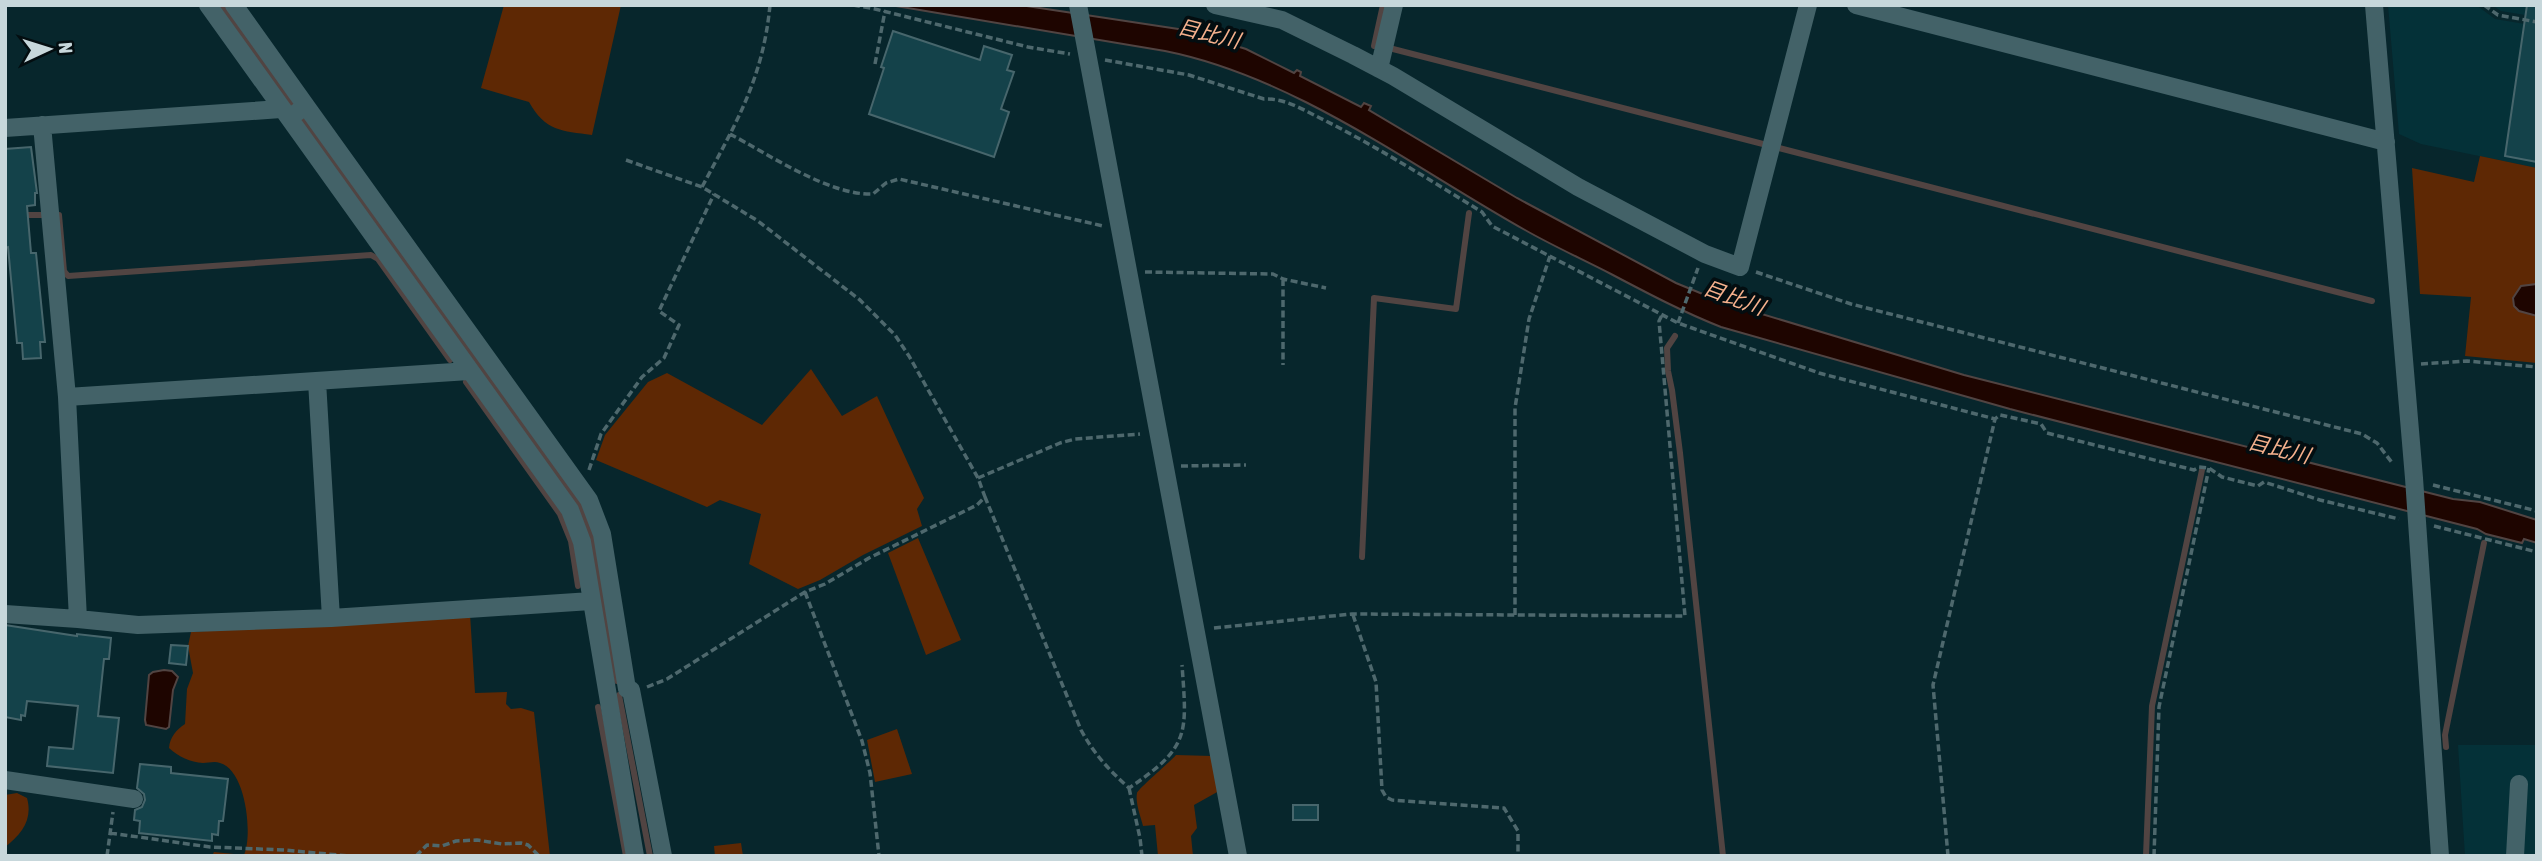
<svg xmlns="http://www.w3.org/2000/svg" width="2542" height="861" font-family="'Asap Condensed','Noto Sans JP',sans-serif">
<style>
.built{fill:#043138}
.green{fill:#5e2804}
.water{fill:#1e0500;stroke:#514442;stroke-width:2}
.lines{fill:none;stroke-linecap:round;stroke-linejoin:round}
.stream{stroke:#514442;stroke-width:6}
.building{fill:#14424a;stroke:#47666c;stroke-width:2}
.path{stroke:#4e686d;stroke-width:3.5;stroke-dasharray:7 3.5;stroke-linecap:butt}
.minor{stroke:#436268;stroke-width:18}
.labels{text-anchor:middle;stroke-width:7;stroke-linejoin:round;paint-order:stroke}
.water-label{font-size:21px;font-style:italic;fill:#f6b18d;stroke:#030d10}
</style>
<rect width="100%" height="100%" fill="#07262c"/>
<path class="built" d="M2388,5h88l19,14 42,7v142l-116,-24 -22,-10z
M2492,5h45v12l-36,-6z
M2458,745h79v111h-72z"/>
<path class="green" d="M504,5h117l-29,130c-30,-4 -47,-4 -63,-33l-48,-14z
M2480,156l57,12v116l-16,2 -2,25 18,5v47l-72,-7 6,-59 -51,-3 -8,-126 62,14z
M811,369l31,47 35,-20 47,102 -7,11 5,17 -59,29 -43,25 -22,9 -49,-25 12,-50 -41,-14 -13,7 -111,-47 9,-25 43,-53 19,-9 95,52z
M918,538l43,102 -35,15 -38,-102z
M470,614l5,79 32,-1 -1,12 5,5 10,-1 13,4 16,144h-338l2,-4 30,3c9,-20 2,-85 -24,-92 -5,-2 -12,0 -17,0 -13,-1 -24,-6 -34,-15 1,-11 7,-18 16,-24l2,-35 6,-16 -5,-27 3,-14z
M897,729l15,45 -37,8 -8,-42z
M1176,755l36,1 7,35 -25,14 3,23 -6,8 2,20h-35l-3,-31 -12,1c-2,-9 -8,-23 -6,-33 1,-4 33,-31 39,-38z
M17,793l10,5c6,21 -5,36 -22,49v-52z
M741,843l2,13h-28l-1,-10z"/>
<path class="water" d="M890,5h130l165,25 61,19 48,24 3,-3 4,2 -1,4 61,31 3,-4 7,3 -2,4 148,88 159,85 46,19 242,73 489,124 27,3 57,18v23l-13,-4 -2,4 -36,-9 -9,-5 -467,-120 -289,-82c-38,-15 -74,-34 -110,-53 -29,-15 -58,-28 -86,-44 -114,-64 -230,-153 -360,-179z
M2537,284v32l-18,-5 -5,-5 -1,-8 8,-12z
M164,670l8,1 6,6 -5,13 -4,37 -3,2 -20,-4 -1,-5 4,-45 4,-3z"/>
<g class="lines">
<path class="stream" d="M222,5l69,98
M1374,46l9,-41
M1393,49l370,95
M301,117l280,390 11,32 25,142
M1779,148l593,153
M20,215h23
M59,215l5,56 4,5 303,-21 7,4 72,101
M1675,336l-8,12 1,23 4,19 8,63 43,403
M466,382l94,132 11,27 7,45
M1362,557l12,-259 82,11 13,-96
M619,695l31,161
M598,707l28,149
M2446,747l-1,-12 39,-192
M2146,856l6,-150 50,-236"/>
</g>
<path class="building" d="M2527,5h10v157l-32,-6z
M893,31l87,29 4,-14 28,9 -5,15 7,2 -13,37 8,3 -15,45 -125,-43 15,-46 -3,-1z
M31,147l6,46h-2v12l-8,1 4,47h5l9,89h-5l1,16 -18,1 -1,-16h-5l-9,-96 -3,1v-99z
M5,625l72,11v-2l34,4 -2,21h-5l-6,57 21,2 -6,55 -66,-7 2,-19 24,2 5,-43 -51,-5 -2,15 -4,-1v5l-16,-3z
M171,645l17,1 -2,19 -17,-2z
M140,764l31,3v6l57,6 -5,42h-4l-1,14 -6,-1v7l-73,-8 1,-12 -6,-1 1,-10 7,-3 3,-7 -1,-6 -7,-6z
M1293,805h25v15h-25z"/>
<g class="lines">
<path class="path" d="M853,5l22,4 153,38 42,7
M2484,5l14,10 39,7
M1105,60l84,15 75,24c22,-1 41,12 60,21 55,28 106,60 158,92l10,14 186,97 141,50 176,46 5,-4 41,9 6,9 147,37 5,-3 10,1 13,9 36,9 6,-4 56,18 79,19
M875,64l10,-53
M730,134c38,20 100,62 143,60l13,-11 13,-4 204,47
M626,160l76,27 56,34 102,79 35,35 14,21 69,122 7,19
M702,187c34,-64 61,-108 68,-182
M1145,272l128,2 10,5 43,9
M1756,272l95,32 511,130 15,9 16,21
M1283,279v86
M1678,323l20,-55
M2421,364l46,-3 70,6
M1181,466l65,-1
M589,470l12,-36 41,-57 22,-19 15,-33 -20,-14 55,-117
M978,478l82,-35 15,-4 65,-5
M2433,485l104,26
M2434,526l103,26
M805,592l57,149 8,32 9,83
M1353,615l23,67 6,108 4,7 6,3 112,8 14,23v25
M1515,615v-207l14,-89 21,-63
M1214,628l138,-14 333,2 -26,-295 3,-6
M647,687l20,-8 138,-87 20,-8 44,-26 108,-53 8,-8 96,233c13,24 28,40 48,58 61,-41 58,-54 53,-123
M1129,788l11,50 2,18
M110,833l100,14 74,3 65,6
M107,856l6,-44
M416,856l11,-11 15,1 14,-5 21,-1 25,4 19,-1 7,2 11,11
M1948,856l-15,-171 62,-266
M2154,856l5,-149 50,-239"/>
<path class="minor" d="M208,5l362,505 12,32 53,314
M234,5l72,101 -10,7
M1078,5l160,851
M1215,5l67,15 71,35 40,21 185,111 127,67 35,13 68,-262
M1856,5l530,137
M2374,5l40,473 26,378
M1379,69l15,-64
M306,106l283,394 13,34 25,155
M42,125l25,272 11,222 60,6 193,-7 260,-17
M5,128l276,-19
M317,381l14,237
M67,397l402,-26
M5,614l73,5
M631,690l32,166
M5,780l129,19
M2515,856l4,-72"/>
</g>
<g class="labels">
<g class="water-label">
<text transform="translate(1209 34) rotate(14)" y="7">目比川</text>
<text transform="translate(1734 298) rotate(20)" y="7">目比川</text>
<text transform="translate(2279 449) rotate(14)" y="7">目比川</text>
</g>
</g>
<rect width="2542" height="861" fill="none" stroke="#c7d7db" stroke-width="14"/>
<g transform="translate(49 49) rotate(86)" stroke="#030d10" stroke-width="5" paint-order="stroke">
<path d="M0-5L12 26L0 18L-12 26Z" fill="#c7d7db"/>
<text y="-10" font-size="19" font-weight="bold" text-anchor="middle" fill="#c7d7db">N</text>
</g>
</svg>
